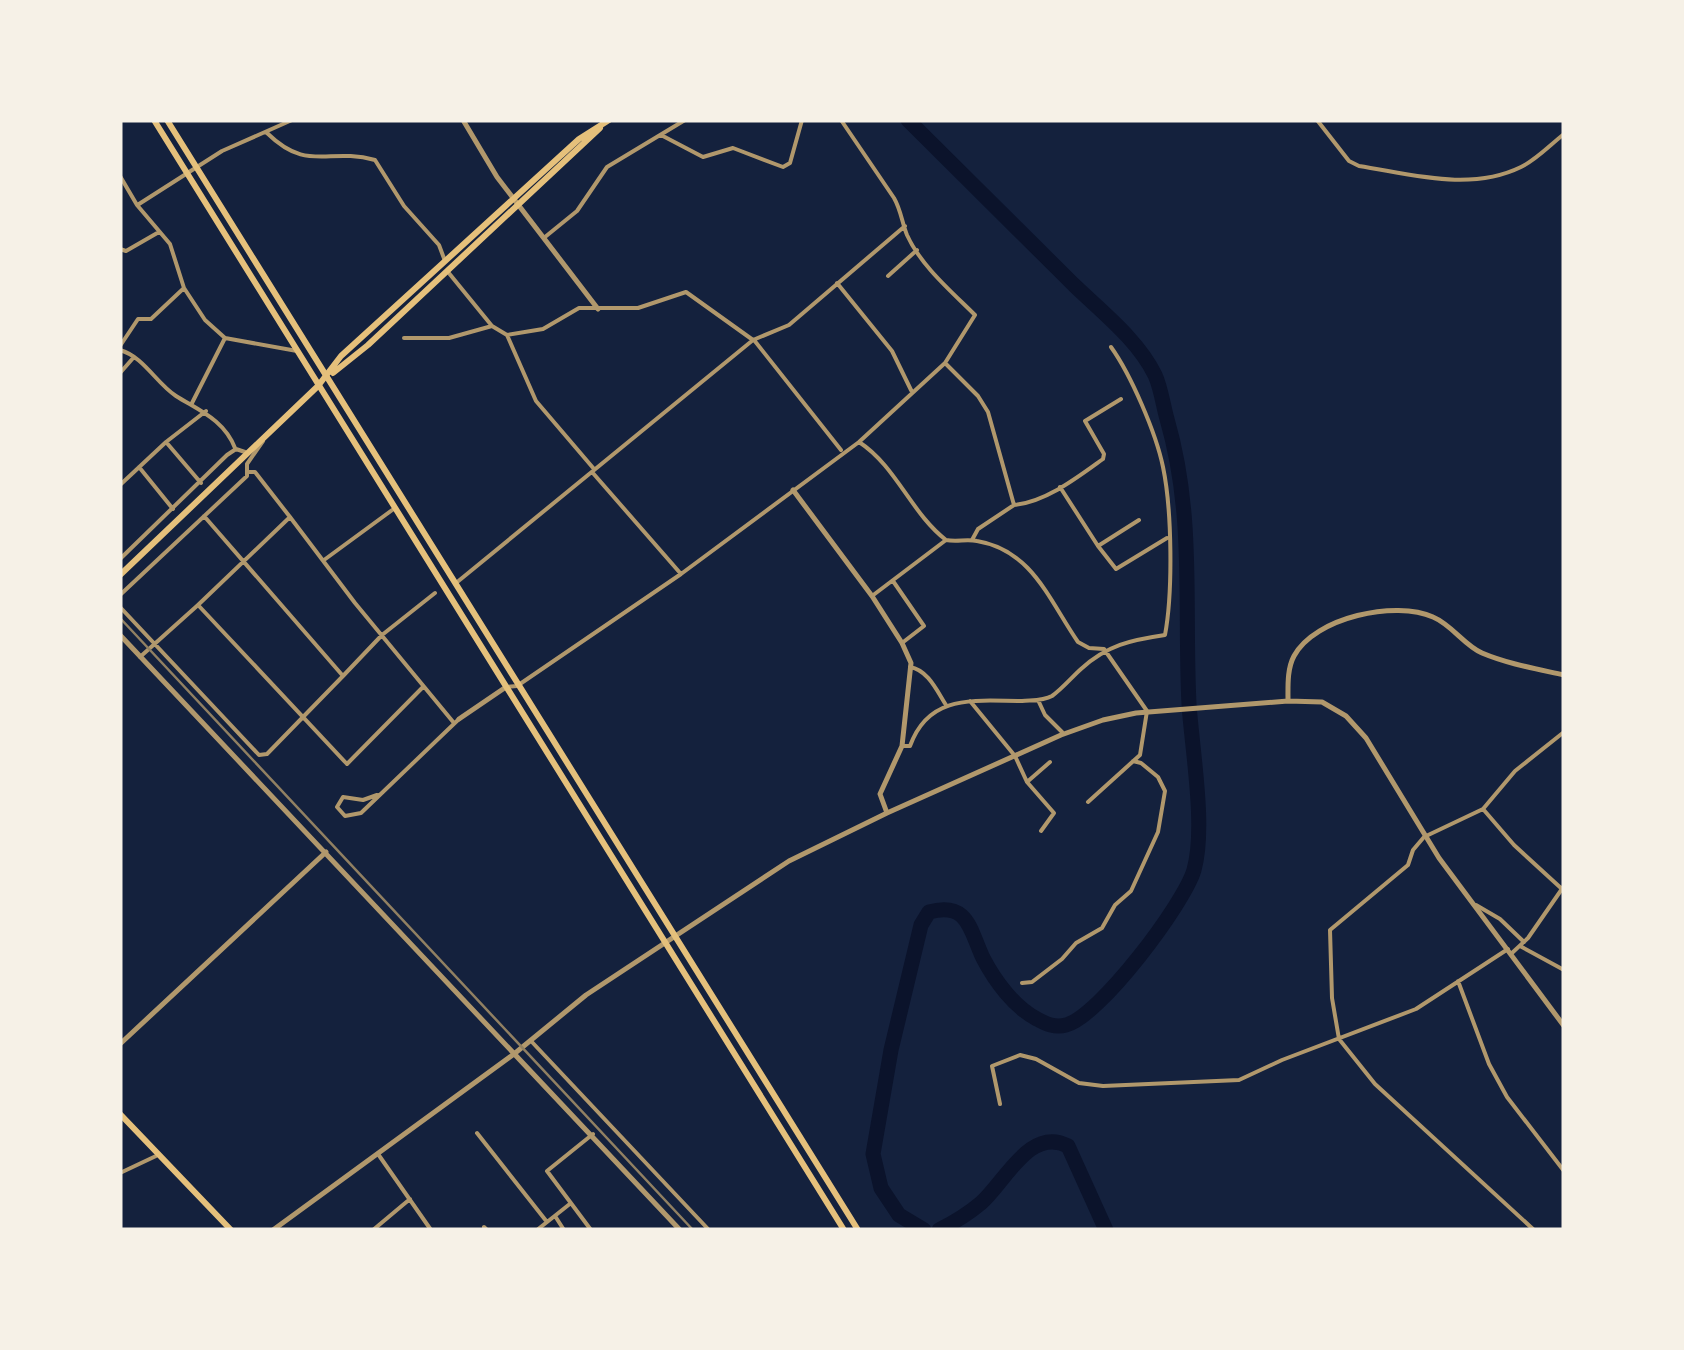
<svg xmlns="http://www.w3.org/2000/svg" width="1684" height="1350" font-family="'Work Sans',sans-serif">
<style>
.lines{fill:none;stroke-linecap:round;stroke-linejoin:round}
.river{stroke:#0b132b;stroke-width:15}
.minor{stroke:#b1986c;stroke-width:4}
.tertiary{stroke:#b1986c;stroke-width:5}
.primary{stroke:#e5c07b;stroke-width:6}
.trunk{stroke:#e5c07b;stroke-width:6}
.rail{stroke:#918062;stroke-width:2.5}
</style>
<rect width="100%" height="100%" fill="#14213d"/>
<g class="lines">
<path class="river" d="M908,120c56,55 111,110 166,165 28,27 64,55 81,90 6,13 8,30 12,44 28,97 17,186 22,285 3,46 17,123 5,166 -10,34 -95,147 -128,155 -11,3 -20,-1 -29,-6 -23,-12 -42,-38 -54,-61 -13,-27 -14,-57 -54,-46l-8,13 -30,125 -18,104 8,34 18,27 25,15
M939,1230c14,-7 29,-16 42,-27 24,-21 49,-77 87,-57l38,84"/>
<path class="minor" d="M1317,120l32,41 10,5c52,8 111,26 162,1 15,-7 29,-22 43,-33
M267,133c41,40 60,14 108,27l29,46 35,39 6,16
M661,135l42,22 30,-9 50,19 7,-4 12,-43
M120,176l17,29 33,39 14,44 21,32 20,18 72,13
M139,204l83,-53 70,-31
M545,237l32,-26 30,-44 78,-47
M120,249l6,2 33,-19
M448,272l44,54 15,9 29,66 58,68
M888,276l29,-26
M837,283l55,68 19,39
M507,335l36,-6 36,-21h59l48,-16 67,48
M404,338h45l43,-12
M754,340l87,110
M120,346l18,-27h13l33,-31
M120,350c24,7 36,33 56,46 24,15 48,24 59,52
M945,363l33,33 10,16 26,93 -36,24 -6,11
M120,373l14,-16
M192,403l33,-65
M166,442l35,41
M859,442c37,24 52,71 87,98 10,2 21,-1 31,1 55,9 72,59 101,101l11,6 15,1 43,62 -7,44 -52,47
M139,467l34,42
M247,472h8l35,45
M592,472l89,102
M120,485l46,-43 40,-31
M1060,487l38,59 41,-26
M1014,505c32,-3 64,-28 89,-46l1,-5 -19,-33 36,-22
M204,516l139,160 39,-41 53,-42
M1098,546l18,23 51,-31
M120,559l107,-104 9,-6 9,3
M324,560l71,-52
M893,581l31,45 -22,17
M456,583l297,-243 36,-15 116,-99
M120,595l127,-119v-12l16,-23
M872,596l74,-56
M120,607l139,148 8,-1 76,-78
M140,657l58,-52
M910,667c18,3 27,24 36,38
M423,687l-76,77 -149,-159 92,-88 65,86 99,120
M506,687l11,-1 164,-112 178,-132 86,-79 30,-48c-23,-23 -54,-49 -68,-80 -5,-12 -6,-25 -13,-37l-53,-78
M1038,700l7,15 17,17
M970,701l45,55 12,26 27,31 -13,18
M902,746h8c19,-53 65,-45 112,-45 10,-1 21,0 30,-5 10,-7 20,-19 29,-27 26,-24 50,-29 84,-34 8,-43 7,-125 -2,-168 -7,-34 -32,-92 -52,-120
M1027,782l23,-20
M377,795l-14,5 -20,-3 -6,10 8,9 16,-3 98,-94
M1483,809l31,36 48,44
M1476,905l24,14 24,23
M1520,946l44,24
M1512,953l16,-15 36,-52
M1458,981l31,83 18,33 57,74
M1022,983l10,-1 30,-23 14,-16 26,-15 13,-23 16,-14 27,-59 7,-41 -7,-14 -17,-14 -8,-2
M531,1041l178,189
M1000,1104l-8,-38 28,-11 16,4 43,24 24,3 136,-6 43,-20 134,-51 92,-60
M477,1133l70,89
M378,1154l53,76
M120,1173l36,-17
M555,1216l9,14
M484,1227l3,3
M373,1230l37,-31
M537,1230l34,-27
M591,1230l-44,-59 46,-37
M1534,1230l-159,-146 -36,-45 -7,-41 -2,-68 78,-65 5,-15 11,-13 59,-28 32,-38 49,-39"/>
<path class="tertiary" d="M463,120l34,57 101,132
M793,490l79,106 30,47 9,20 -9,83 -22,48 7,19
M120,635l560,595
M1288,701c0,-15 -1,-32 6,-45 21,-39 102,-56 139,-39 19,8 31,28 49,36 26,11 55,16 82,22
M459,719l47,-32
M120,1044l206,-192
M273,1230l241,-176 72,-59 203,-134 98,-48 174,-78 42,-15 33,-7 152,-12 34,1 24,14 20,22 73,120 125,168"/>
<path class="primary" d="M333,373l35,-28 232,-217
M120,575l198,-189 23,-30 238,-217 30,-19"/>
<path class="trunk" d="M154,120l690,1110
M167,120l691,1110
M120,1114l111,116"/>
<path class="rail" d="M120,618l573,612"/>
</g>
<rect width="1684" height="1350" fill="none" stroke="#f6f1e7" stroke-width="245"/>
</svg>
